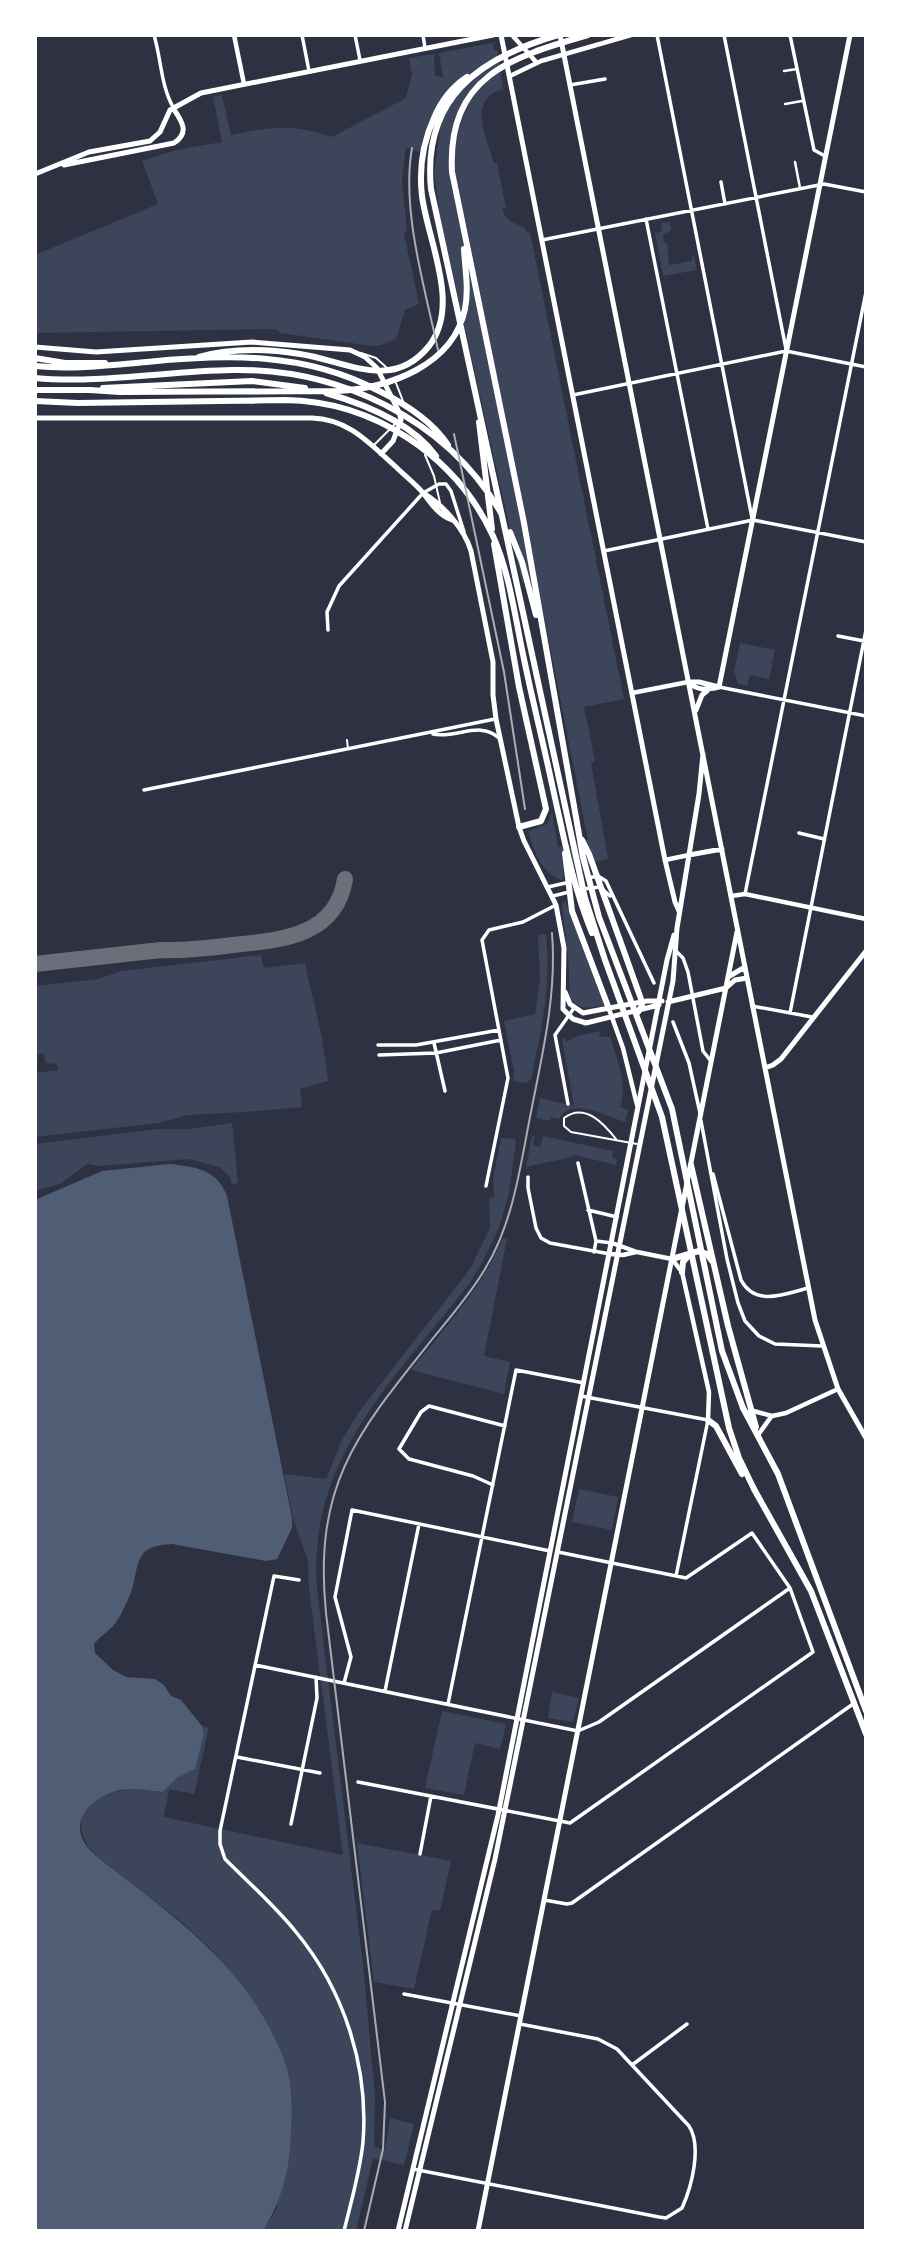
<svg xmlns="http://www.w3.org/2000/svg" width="901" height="2266" font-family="'Golos Text',sans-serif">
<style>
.green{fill:#3c4559}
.water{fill:#4f5d75}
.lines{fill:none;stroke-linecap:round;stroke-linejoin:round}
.taxiway{stroke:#6c6f7a;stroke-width:16}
.service{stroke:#fff;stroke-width:2}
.pedestrian{stroke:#fff;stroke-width:2.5}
.minor{stroke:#fff;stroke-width:3.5}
.tertiary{stroke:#fff;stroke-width:4.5}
.secondary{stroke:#fff;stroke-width:5}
.trunk{stroke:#fff;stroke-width:6}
.motorway{stroke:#fff;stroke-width:6}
.rail{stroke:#abadb3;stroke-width:2}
</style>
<rect width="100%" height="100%" fill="#2d3142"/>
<path class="green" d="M497,42l-4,3 1,5h3l6,39c-37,10 -16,51 -9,74h3l9,45 -4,1c2,10 14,16 23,19l2,5 3,-1 94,467 -40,8 11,54 -4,2 17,96 -45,10v11c-20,-3 -30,-31 -35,-49l19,-7 5,-12 6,35 30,-7 -51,-259 -15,2 -82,-366 -6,-44 6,-42 -10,-3 -5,3 -5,21 -14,-5 -4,33 5,52 -3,2 15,70 -14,6 -9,29 -15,6 -9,1 -92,-13 -4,-4 -241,4v-78l123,-51 -16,-43 34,-11 46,-8 -9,-45 9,-2 9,40c39,-8 62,-12 101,2l74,-39 6,-24 -3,-16 25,-4 1,22 8,1 -4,-24z
M670,222l1,8 -8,5 1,8h3l2,22 23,-4v-4l2,-1 3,14 -34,6 -8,-43 7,-1 -1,-9z
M740,643l35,7 -6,29 -19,-4 -3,11 -9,-2 -4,-13z
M565,900l39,106 -20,2 -8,-4 -6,-6 -2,-43 -6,-48z
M546,934c6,50 -5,98 -15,146h-3v3l-15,-2 1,-10 -10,-50 31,-7 5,-34 -2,-45z
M261,955l3,13 41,-5 17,75 6,43 -28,8 2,18 -58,5 -56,3 -30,8 -123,14v-64l23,-3 -1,-6 -11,-1 -3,-10 -6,2 1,7 -3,4v-80l63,-7 24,-8z
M600,1031l-1,6h11c7,21 18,50 10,70l8,3 -3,12c-19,-6 -55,-26 -66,-3l-8,-2 -1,4 -14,-3 4,-20 34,8 -12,-67 2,-1 2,4 11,-6z
M232,1123l6,60 -6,1 -3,-8 -10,-9 -30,-8 -91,7 -11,-2 -27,20 -25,7v-47l123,-15h32z
M532,1136h3l-2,9 7,2 3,-11 70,15 -1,6 5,2 -1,6 -42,-10 -2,2 -46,10z
M501,1138l14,1 1,3 -7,51 -10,35 -17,35 -13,21c-74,95 -162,174 -152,305l46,376 12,130 -1,52 11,3 5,-32 24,6 -10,41 -31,-7 -17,73h-93l14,-23 -16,-196 -48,-61 -35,-32 -82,-63c-28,-30 -15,-58 24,-65 13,-3 30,0 43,1l14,-14 17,-9 10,-35 -2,-8 7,2 -15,66 -25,-5 -5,28 179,38 -34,-266 -1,-28 -15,-43 -9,-44 42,5 15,-37 17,-29 112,-144 20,-41 -1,-30 5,-2 -1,-17z
M503,1238l4,1 -23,117 26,6 -6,32 -93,-24c33,-41 71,-82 92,-132z
M579,1489l39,8 -6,33 -40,-8z
M552,1692l27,6 -6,24 -25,-4z
M442,1711l64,13 -6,25 -25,-6 -11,52 -39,-7z
M357,1843l94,18 -11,50 -8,-1 -18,79 -40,-7z"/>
<path class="water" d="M170,1164c25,3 47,5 57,32l65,322v10l-15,31 -11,2 -94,-17c-32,2 -32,11 -38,37 -2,11 -7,21 -12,31 -9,19 -17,19 -28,32l1,9 18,17 13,7 29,2 9,6 7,11 10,4 21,26 2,8 -9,35 -18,9 -14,14c-13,-1 -30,-4 -43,-2 -18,4 -41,18 -40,39 0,11 9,20 16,27 64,50 135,98 173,171 7,14 15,29 19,45 4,19 4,38 3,58 -1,39 -8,68 -28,101h-228v-1031l67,-29z"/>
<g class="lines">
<path class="taxiway" d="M35,964l126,-14c25,1 48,-2 72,-5 47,-5 103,-8 112,-66"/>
<path class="service" d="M361,353l15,5 10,9
M396,383l7,18
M374,445l21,-21
M425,455l9,21 6,27
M347,740l1,9
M616,1139c-12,-15 -31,-37 -52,-21v8l7,6 66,12"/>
<path class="pedestrian" d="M784,71l13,-2
M785,104l17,-3
M795,162l5,26"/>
<path class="minor" d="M154,35c7,23 7,51 19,72
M302,35l7,36
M355,35l5,25
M423,35l2,13
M657,35l95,483
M724,35l62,314
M790,35l24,115 11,6
M570,85l35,-6
M721,182l4,22
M646,219l62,310
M542,240l282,-56 42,8
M573,395l213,-44 80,16
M604,551l149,-31 113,22
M328,630l-1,-18 12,-26 84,-93 16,-9h7l5,7 13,41
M838,636l26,5
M719,687l147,29
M433,734c23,5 47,-14 66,4
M144,790l351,-71
M799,833l25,6
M588,878l10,-2 8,5 48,102
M548,887l22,-5
M583,889l17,-2 10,9
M745,894l121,-602
M553,896l16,-4
M676,951l7,7 5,14 15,79 7,9
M752,1006l60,11
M790,1013l76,-383
M673,1022l16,41 11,50
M434,1043l11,48
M378,1045h38l83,-15
M379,1055l57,-2 65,-13
M568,1104l-13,-69 19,-27
M701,1121l26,138 11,44 7,18 14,15 16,8 47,2
M578,1163l18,78 -2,11
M713,1174l28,106c14,27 44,14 67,8
M528,1177v11l8,40 5,10 9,5 60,11
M486,1186l22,-108 -26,-138 7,-10 34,-8 33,-17
M588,1210l29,7
M596,1241l16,2
M581,1396l127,24 -32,156
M493,1485l-20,-9 -64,-17 -10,-10 22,-37 8,-6 76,20
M299,1580l-25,-4 -54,255v13l5,15c24,24 50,47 71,73 48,58 73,135 67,210 -3,30 -12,60 -19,89
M255,1665l323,66 21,-9 191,-134
M344,1683l7,-26 -16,-60 17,-87 198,41
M385,1691l34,-167
M448,1704l68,-334 68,13
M237,1757l83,16
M358,1782l212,41 243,-171 -23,-64 -38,-55 -66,45 -128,-26
M291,1824l26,-126 -1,-21
M420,1854l11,-58
M544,1900l23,4 5,-1 281,-199
M404,1994l117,22
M632,2065l55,-41
M413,2169l246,48 7,1 16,-10c10,-22 20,-62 7,-82l-72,-77 -19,-10 -78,-15"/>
<path class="tertiary" d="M234,35l10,49
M512,35l25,28
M510,76l31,-15 90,-26
M632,693l56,-11
M665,860l24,-5
M731,896l14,-2 121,25
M609,1009l14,39 14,57
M612,1243l25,9 35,7 10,13 27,120 -1,28
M610,1254l13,1 13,-3
M750,1410l22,6 14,-3 52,-24
M758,1435l13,-18"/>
<path class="secondary" d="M501,35l164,825 10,42 4,9
M560,35l255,1285 23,69 28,49
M64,165l110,-22c16,-10 8,-22 -1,-35
M35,174l54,-22 61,-11 10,-9 10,-22 31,-17 292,-58
M35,347l61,5 156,-10 98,8 15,7 12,11 22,44 2,8 -8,21 -12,13
M35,418h277c37,1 58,26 84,49 9,9 20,17 28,27 8,11 15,21 28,26
M423,493c20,12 41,35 48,58l22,111v33l3,24 23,108 5,14 32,64 8,43 -1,61 10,10 13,4 73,-18
M688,682c10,9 18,8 31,5
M688,682h11l20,5
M719,687l131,-652
M696,710l6,-15 6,-5
M689,855l33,-6
M728,977l9,-45
M565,992l5,12 13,9 64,-12h15
M668,1002l58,-14 9,-8 12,-2
M765,1068l8,-3 8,-6 85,-108
M398,2231l100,-416 169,-855 7,-25
M405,2231l90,-372 178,-878 4,-53 22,-134 4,-40
M478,2231l250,-1254 17,-10"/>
<path class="trunk" d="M691,1165l37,161 28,101
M672,1259l27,-8 8,3 5,7
M682,1272l1,-10 7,-8
M743,1408l35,66 88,237
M754,1489l57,102 55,143"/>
<path class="motorway" d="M558,35c-79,23 -136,63 -127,154l154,709 20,62 57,157 67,311 10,30 15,31
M588,35c-77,22 -141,41 -136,137l72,351 59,334 16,60 73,192 50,242 21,57
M199,357c32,-9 69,-8 101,-3 46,7 92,38 129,-8 32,-41 -1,-104 -7,-150 -3,-26 1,-54 12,-78 7,-17 18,-31 33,-41
M35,358l30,5h40
M35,366c38,4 75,-1 112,-4 80,-8 157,-10 230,28 27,13 55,31 71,55
M35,378c63,6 133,-7 197,-8 106,-2 214,48 269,143
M103,388l149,-7 53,7
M35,390h57
M90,390l30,2 217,-1c52,-3 116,-25 128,-82 4,-21 0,-40 -1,-60
M326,393c38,11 86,30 110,63
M35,401l43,2 207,-3c89,1 171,56 208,136 17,38 22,82 31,123 9,44 20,87 29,130 11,49 20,98 39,144
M479,422l13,107
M510,532l12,30 14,53
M494,544l25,143 27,122 -5,12 -22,6
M582,840l7,14 52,145 1,7 -4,6
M565,853l7,58 37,98
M708,1420l8,6 26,48"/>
<path class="rail" d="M412,148c-11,62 13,140 26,202
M454,434l50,238 21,137
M364,2231l19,-82 2,-47 -59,-489c-13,-130 32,-181 108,-276 18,-22 37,-44 51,-68 28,-46 35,-101 45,-152 12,-62 27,-121 22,-184"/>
</g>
<rect width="901" height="2266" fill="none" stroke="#ffffff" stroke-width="74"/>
</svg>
